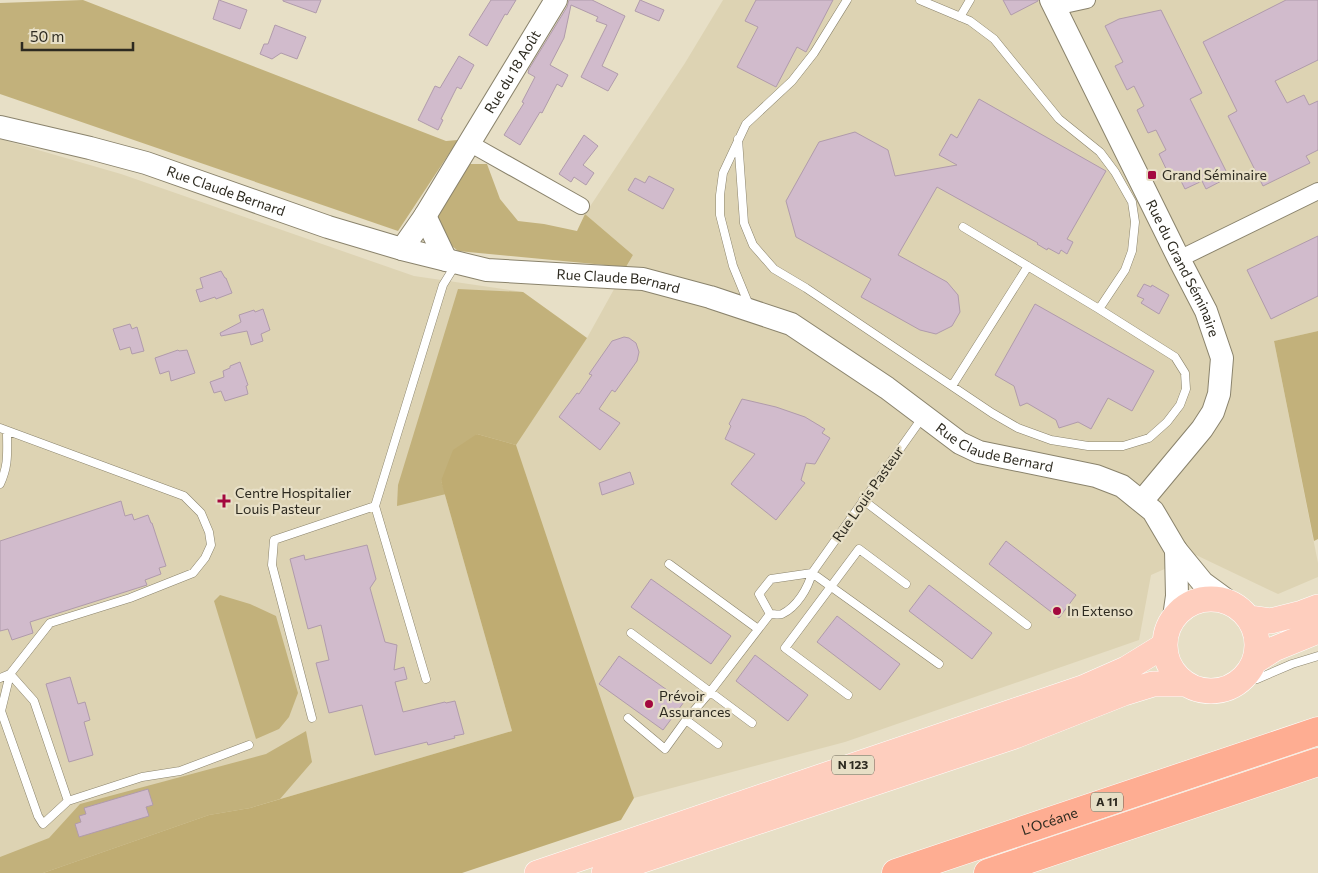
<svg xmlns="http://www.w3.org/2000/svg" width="1318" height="873" font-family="Commissioner,sans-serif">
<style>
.built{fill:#ddd3b3}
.green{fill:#c2b17b}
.forest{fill:#bfac72}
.building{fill:#d1bbcc;stroke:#b09bab}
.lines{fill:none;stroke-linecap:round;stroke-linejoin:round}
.lane-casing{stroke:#8a836c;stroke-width:9}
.street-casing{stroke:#8a836c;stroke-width:18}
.secondary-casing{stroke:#8a836c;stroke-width:24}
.primary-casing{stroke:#fff;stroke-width:26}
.highway-casing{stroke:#fff;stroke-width:29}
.lane{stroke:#fff;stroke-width:8}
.street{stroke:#fff;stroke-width:16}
.secondary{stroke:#fff;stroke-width:22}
.primary{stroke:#fecebe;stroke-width:25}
.highway{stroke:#fead92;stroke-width:28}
.poi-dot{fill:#a3083f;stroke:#e7dfc6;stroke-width:2}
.labels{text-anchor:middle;stroke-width:4.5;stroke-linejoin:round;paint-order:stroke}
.shield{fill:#e7dfc6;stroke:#656052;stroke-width:1}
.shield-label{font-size:12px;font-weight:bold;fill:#2d2a20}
.street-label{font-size:14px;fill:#2d2a20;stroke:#e7dfc6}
.poi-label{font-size:14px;fill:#2d2a20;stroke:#e7dfc6;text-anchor:start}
</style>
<rect width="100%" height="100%" fill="#e7dfc6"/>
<path class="built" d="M723,0h595v331l-44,10 44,222v14l-40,17 -82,-39 -45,20 -12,65 -294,102 -211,56 -69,-201 -124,-116 71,250 -262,77 -207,65h-43v-734l121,35 293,102 109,16 64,46 46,-83 -48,-41 100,-151z"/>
<path class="green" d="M83,0l363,141 12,-1 -60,91 -398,-137v-91z
M469,164h18l13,35 18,22 26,3 33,7 8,-17 48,41 -7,12 -168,-16 -17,-14 -5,-14 2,-14z
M458,289l65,3 64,46 -71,107 -39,-11 -36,47 5,13 -49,12 1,-21z
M1318,331v208l-4,2 -40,-200z
M220,595l30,9 26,12 22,77 -9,24 -10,12 -23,10 -42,-138z
M306,731l6,31 -32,37 -30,9 -41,7 -166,58h-43v-16l49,-19 31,-34 186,-50z"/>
<path class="forest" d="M477,434l39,11 118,353 -13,22 -159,53h-419l166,-58 41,-7 262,-77 -71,-250 12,-31z"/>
<path class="building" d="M219,0l28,10 -7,19 -27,-10z
M283,0h38l-5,13 -33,-12z
M491,0h25l-9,15 -2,-1 -18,32 -18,-11z
M569,0h23l33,16 -23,50 16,8 -10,17 -27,-14 26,-52 -11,-4 2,-4 -27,-12 -7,33 -14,27 18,10 -6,12 -5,-3 -15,29 -2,-1 -20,33 -16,-10 20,-32 -2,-1 13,-25 -7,-4 1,-4 38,-62z
M640,0l24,10 -5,11 -24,-10z
M756,0h77l-27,52 -9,-5 -21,40 -39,-20 21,-40 -13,-6z
M1003,0h35v1l-27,14z
M1286,0h32v60l-43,21 12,22 17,-8 5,10 9,-4v49l-12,6 4,7 -47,23 -35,-70 9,-5 -34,-69z
M1161,10l41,83 -12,6 39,78 -23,12 -4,-8 -17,8 -8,-16 -7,4 -11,-23 7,-4 -10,-20 -8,3 -11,-23 7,-4 -10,-20 -7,4 -12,-24 8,-4 -18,-36 14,-7z
M275,25l31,12 -9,22 -16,-6 -9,6 -12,-5 4,-10h4z
M459,56l15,9 -13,24 -4,-2 -16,32 2,1 -5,10 -20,-10 17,-34 5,2z
M979,99l127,72 -39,68 6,3 -6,12 -6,-4 -2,4 -11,-6 -1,2 -10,-6 1,-1 -101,-56 -39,68 49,27 11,13 2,17 -8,14 -16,8 -16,-4 -59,-33 10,-18 -75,-42 -10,-36 33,-59 36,-10 33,18 7,26 62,-11 -18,-10 12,-21 6,4z
M584,135l14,11 -15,19 11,8 -8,12 -12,-8 -3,5 -12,-8z
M649,176l25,13 -11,20 -35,-19 7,-12 10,5z
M1318,236v60l-47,23 -24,-49z
M221,271l4,7h1l6,15 -16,6 -1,-2 -15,5 -4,-12 7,-2 -3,-10z
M1144,284l7,3 1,-2 17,10 -10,19 -18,-11 3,-4 -7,-3z
M1035,304l119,67 -22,40 -24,-13 -17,31 -13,-7 -19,6 -3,-8 -29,-17 -7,3 -6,-20 -19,-11z
M263,309l7,21 -9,4 2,7 -12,4 -4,-14 -26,5 -1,-3 21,-11 -2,-7 15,-5 1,2z
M130,324l2,5 5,-2 7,24 -12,3 -2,-7 -10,3 -7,-21z
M624,337l5,1 7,5 3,9 -2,9 -22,31 -3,-2 -13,19 21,14 -20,27 -41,-33 18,-24 2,1 13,-19 -3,-1 23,-33z
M178,350l1,1 8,-1 8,23 -24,8 -2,-10 -9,3 -5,-16z
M240,362l8,23 -2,1 2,8 -23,7 -4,-10 -7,2 -4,-11 14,-5 -1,-6 7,-3v-2z
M742,399l34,8 29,10 20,12 -3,4 8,5 -15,26 -9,-1 -5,17 4,3 -29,37 -45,-36 24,-30 -30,-15 6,-13 -2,-2z
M630,472l4,12 -32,11 -3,-12z
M121,501l4,15 7,-2 2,6 14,-5 3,8h1l14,43 -7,2 2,6 -16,6 2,5 -117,37 3,11 -21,7 -4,-11 -8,2v-90z
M1006,541l70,54 -17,23 -70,-54z
M367,545l9,34 -6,9 15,54 12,3 -3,25 10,-3 3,12 -12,3 8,30 42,-10 1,1 9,-2 9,33 -10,2 1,2 -27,7 -1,-3 -52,13 -13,-50 -33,8 -13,-50 13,-3 -8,-35 -13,4 -18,-70 14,-4 1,5z
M651,579l80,57 -20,28 -80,-57z
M929,585l63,48 -20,26 -63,-48z
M837,616l63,48 -20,26 -63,-48z
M755,655l53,40 -20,26 -52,-40z
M619,656l65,46 -21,28 -64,-46z
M70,677l8,27 7,-2 5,18 -6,2 9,33 -24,7 -23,-78z
M148,789l5,16 -7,2 3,9 -70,21 -4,-13 6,-2 -2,-6 7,-2 -2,-6z"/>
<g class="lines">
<g class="lane-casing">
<path id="lane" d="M960,17l10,-17
M738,139l6,84 9,22 21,24 32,19 186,125 26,15 33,12 37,6h35l26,-8 18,-16 13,-17 6,-16 -1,-16 -10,-16 -76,-48 26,-39 7,-19 3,-29 -3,-20 -17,-30 -15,-20 -41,-33 -65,-80 -24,-18 -50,-21
M963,227l136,82
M749,305l-16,-39 -13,-51v-20l3,-22 23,-49 46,-43 22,-28 33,-53
M952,386l76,-120
M0,428l184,68 17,17 8,19 2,13 -6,13 -12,15 -63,25 -80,25 -40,51 -10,4
M0,484c9,-19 7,-32 7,-53
M863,500l164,125
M669,564l89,65
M812,573l-41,6 -12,15 11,20c4,0 9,1 12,0 15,-7 26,-26 30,-41l110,-155
M812,573l127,91
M631,633l121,90
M10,674l-9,37 37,105 5,8 25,-23 74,-24 38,-6 69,-26
M10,674l24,27 34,100
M1246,675l11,4 35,-15 26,-8
M426,679l-51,-173 68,-221 13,-21
M848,695l-63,-47 74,-99 47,35
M312,718l-40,-153 2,-25 101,-34
M628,718l37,31 21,-29
M718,744l-32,-24 24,-28 60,-78"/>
</g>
<g class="street-casing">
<path id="street" d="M1055,7l32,-7
M469,143l112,63
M1179,259l139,-68"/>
</g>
<g class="secondary-casing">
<g id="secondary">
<path id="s1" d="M1051,0l128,259 27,52 16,47 -3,36 -6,18 -11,17 -60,72"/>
<path id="s2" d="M0,127l90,21 56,15 182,64 74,22 85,21 156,9 67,18 81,27 96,64 73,55 19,9 117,24 26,10 31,25 23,39 27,33 26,19"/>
<path d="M425,216l21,44"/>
<path id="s3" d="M402,249l23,-33 131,-216"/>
<path d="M1174,617l3,-21 -1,-46"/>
</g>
</g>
<g class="primary-casing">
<path id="primary" d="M1165 645a46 46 0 1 1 92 0a46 46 0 1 1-92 0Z
M1249,618l22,3 31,-8 16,-6
M1254,662l20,-13 44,-18
M537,873l548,-186 41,-18 39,-24
M604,873l411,-137 109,-43 29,-9h33"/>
</g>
<g class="highway-casing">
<g id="highway">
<path id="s4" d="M896,873l422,-142"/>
<path d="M988,873l330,-111"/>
</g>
</g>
<use href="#lane" class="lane"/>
<use href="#street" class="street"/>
<use href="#secondary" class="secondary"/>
<use href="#primary" class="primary"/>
<use href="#highway" class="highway"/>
</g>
<g class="poi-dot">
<rect x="1147" y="170" width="10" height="10" rx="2.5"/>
<path d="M221.5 493.5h5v5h5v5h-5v5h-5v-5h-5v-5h5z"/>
<circle cx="1057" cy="611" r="5"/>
<circle cx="649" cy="704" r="5"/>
</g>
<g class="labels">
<g class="shield">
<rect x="832" y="755.5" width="42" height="19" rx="4"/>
<rect x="1091" y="792.5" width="32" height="19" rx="4"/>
</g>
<g class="shield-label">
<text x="853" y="769">N 123</text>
<text x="1107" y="806">A 11</text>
</g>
<g class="street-label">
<text dy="5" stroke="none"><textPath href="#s3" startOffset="209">Rue du 18 Août</textPath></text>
<text dy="5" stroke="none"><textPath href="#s2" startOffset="235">Rue Claude Bernard</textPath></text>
<text dy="5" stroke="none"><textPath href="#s1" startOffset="299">Rue du Grand Séminaire</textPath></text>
<text dy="5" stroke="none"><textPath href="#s2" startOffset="640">Rue Claude Bernard</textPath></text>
<text dy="5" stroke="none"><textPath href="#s2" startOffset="1060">Rue Claude Bernard</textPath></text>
<text transform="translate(868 494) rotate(-55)" y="5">Rue Louis Pasteur</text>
<text dy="5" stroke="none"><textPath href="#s4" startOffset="162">L’Océane</textPath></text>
</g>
<g class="poi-label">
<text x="1162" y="180">Grand Séminaire</text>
<text x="235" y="498">Centre Hospitalier<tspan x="235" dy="16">Louis Pasteur</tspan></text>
<text x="1067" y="616">In Extenso</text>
<text x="659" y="701">Prévoir<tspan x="659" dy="16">Assurances</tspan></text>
</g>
</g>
<path d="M22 42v8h111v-8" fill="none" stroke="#2d2a20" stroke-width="2.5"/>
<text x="30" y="42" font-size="15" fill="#2d2a20" stroke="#e7dfc6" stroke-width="4" paint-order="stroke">50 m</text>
</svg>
